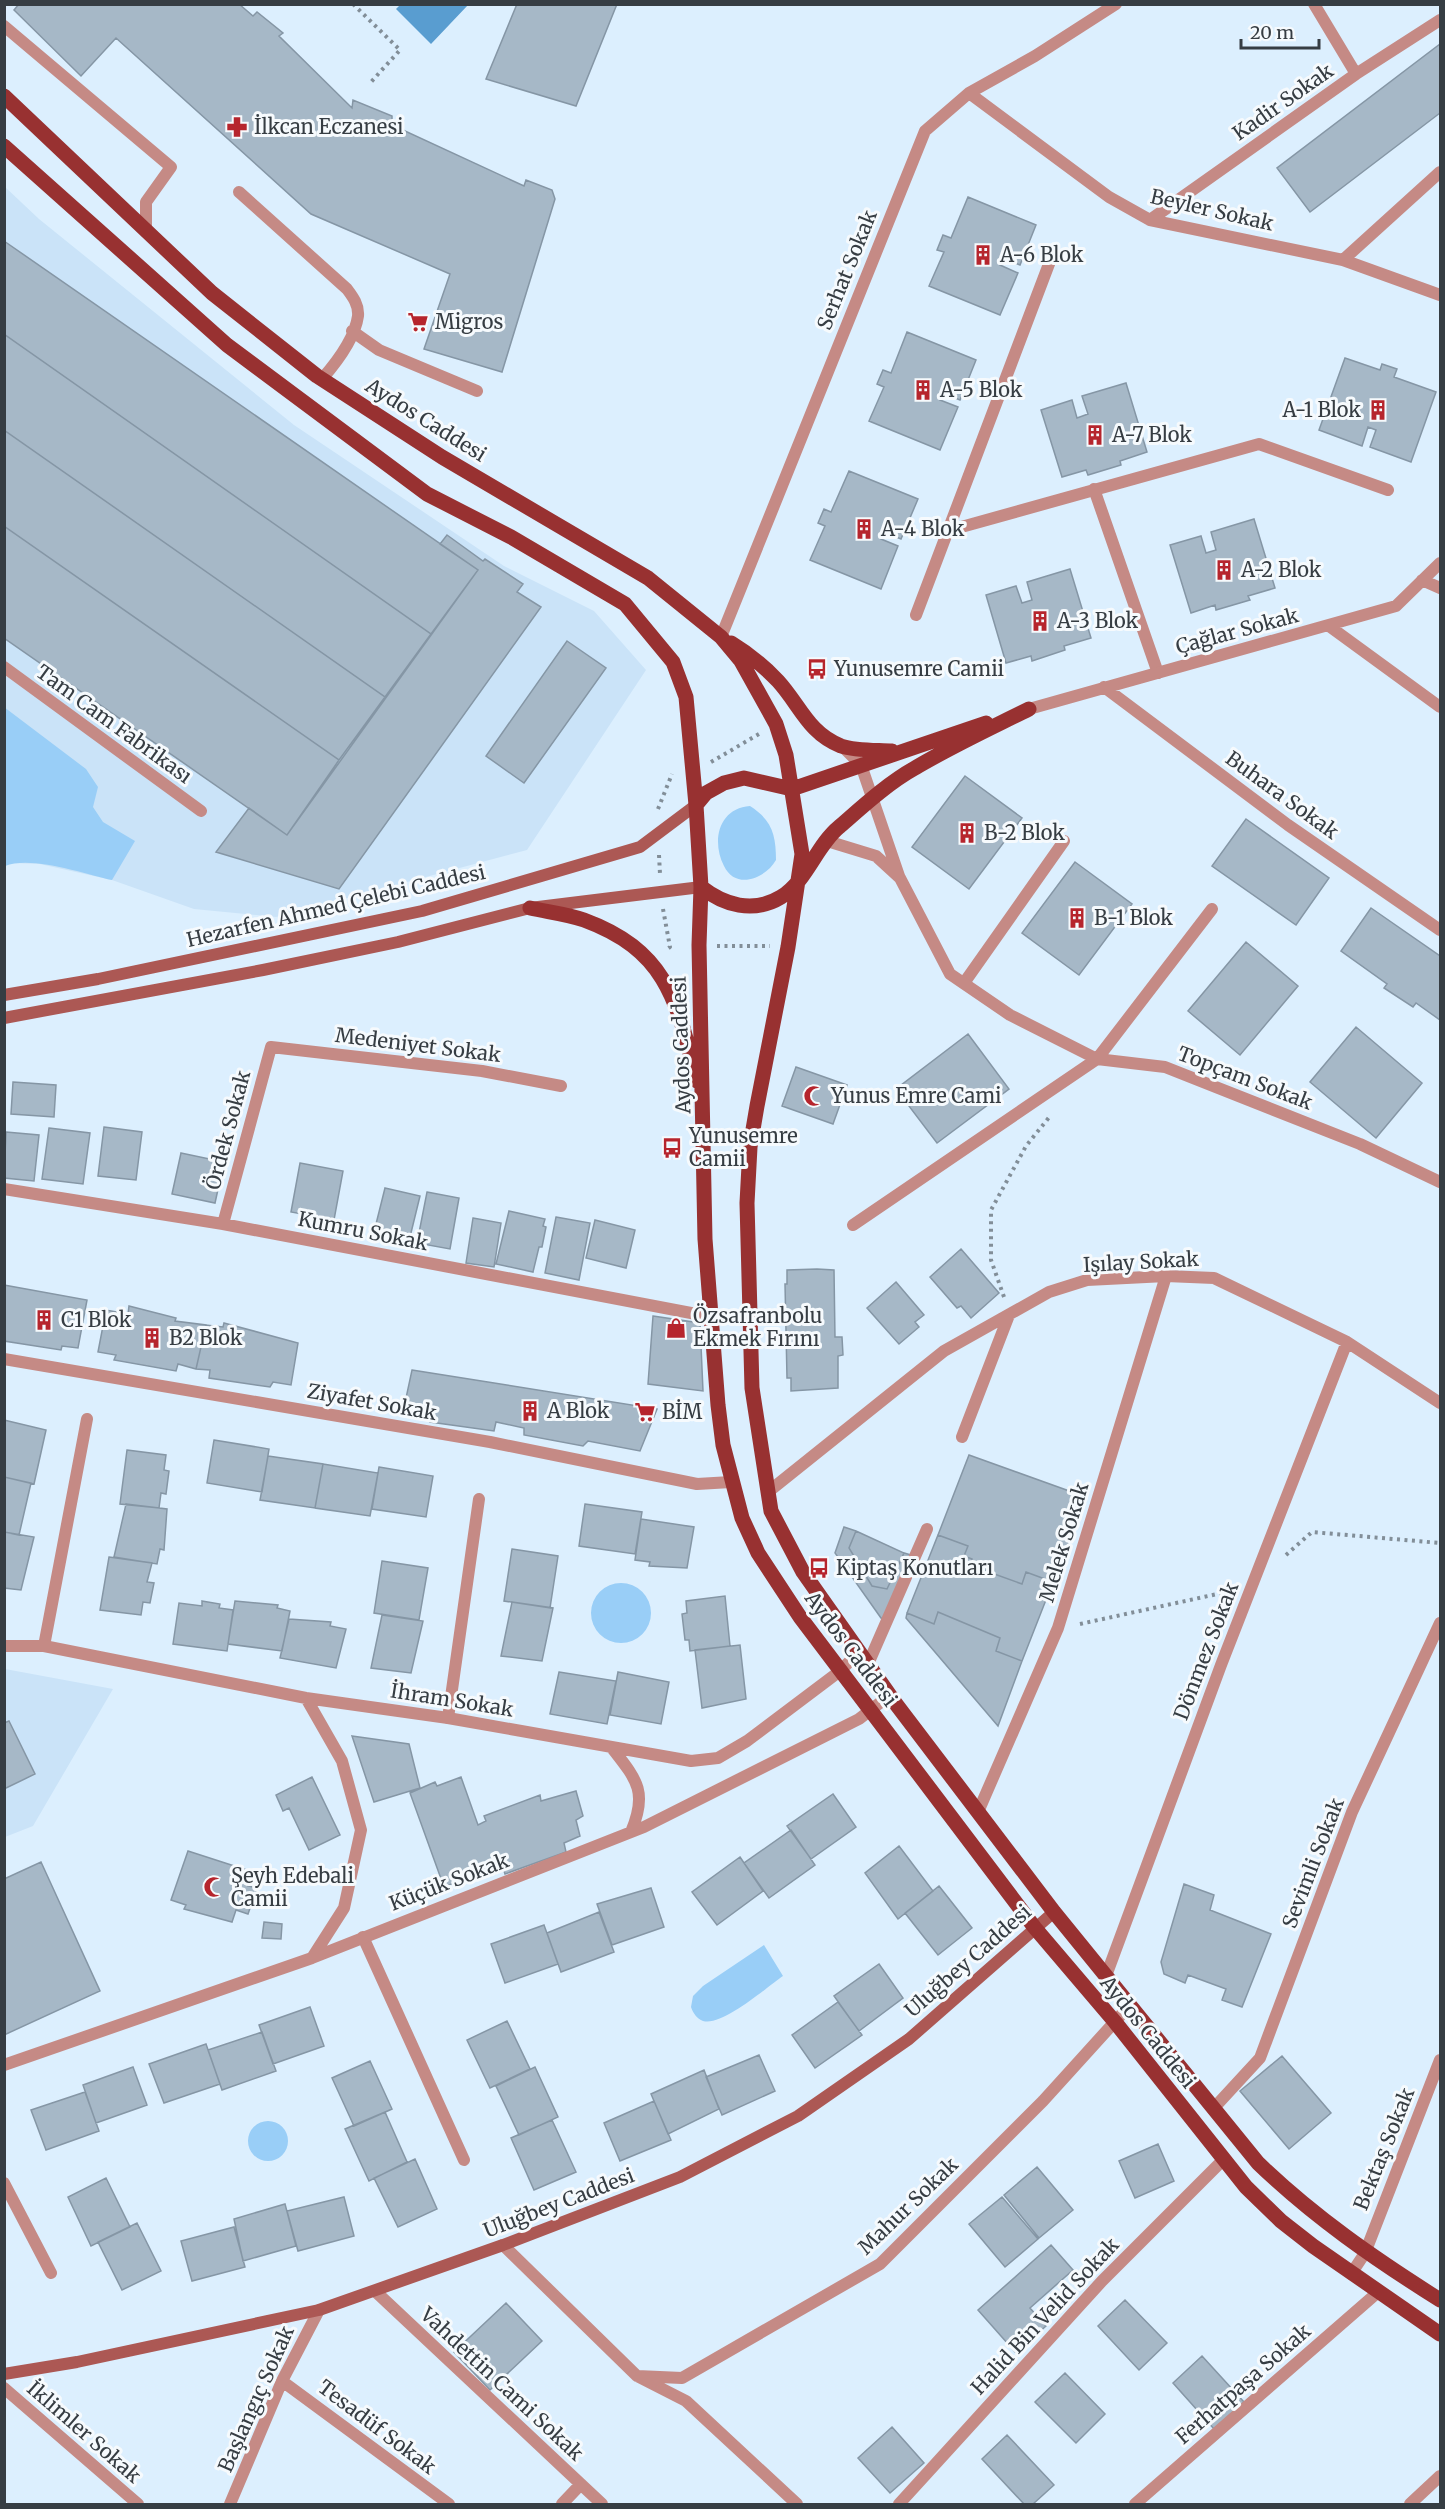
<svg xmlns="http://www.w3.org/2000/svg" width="1445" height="2509" font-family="Merriweather,serif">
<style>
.built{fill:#cae3f8}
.green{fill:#99cef7}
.water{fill:#599dd0}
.building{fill:#a6b8c7;stroke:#8596a5;stroke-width:1.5}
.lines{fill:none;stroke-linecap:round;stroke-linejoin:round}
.path{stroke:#828e98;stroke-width:4;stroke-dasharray:3 4.5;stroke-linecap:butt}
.lane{stroke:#c58a85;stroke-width:12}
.street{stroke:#c58a85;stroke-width:12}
.secondary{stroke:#ac5854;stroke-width:12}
.primary{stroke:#983131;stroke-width:15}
.labels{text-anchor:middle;stroke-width:6;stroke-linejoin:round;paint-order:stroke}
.street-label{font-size:20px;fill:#363d43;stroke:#f6fafd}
.poi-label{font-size:20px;fill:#363d43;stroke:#f6fafd;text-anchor:start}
</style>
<rect width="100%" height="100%" fill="#dceffe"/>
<path class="built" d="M4,186l35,33 255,206 210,141 90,45 52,59 -119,180 -251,67 -82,-8 -82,-29 -72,-16 -28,-1 -7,3z
M5,1669l108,20 -80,137 -28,11z"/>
<path class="green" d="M4,707l82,62 12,18 -5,20 10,15 32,19 -23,39c-27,-6 -81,-25 -107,-14z
M750,806c22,14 26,29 26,54 -10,18 -40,31 -52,6 -13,-25 -5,-58 26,-60z
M591 1613a30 30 0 1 1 60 0a30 30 0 1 1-60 0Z
M764,1945l19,31c-16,11 -61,51 -80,45 -6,-2 -10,-8 -12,-14l2,-11 10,-10z
M248 2141a20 20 0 1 1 40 0a20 20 0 1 1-40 0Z"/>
<path class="water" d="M400,5v-1l68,1 -37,39 -35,-35z"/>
<path class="building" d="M19,4h220l14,12 4,-4 26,21 -4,3 73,72 1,-8 39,16v9l132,61 2,-6 26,10 3,9 -53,173 -78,-23 26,-75 -139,-60 -195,-176 -35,38 -67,-66z
M517,4h100l-41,102 -90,-27z
M1440,44v69l-130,99 -33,-44z
M968,197l68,28 -16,40 -17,-7 -3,7 18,8 -18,42 -71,-29 15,-34 -7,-2 6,-15 8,3z
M4,241l474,329 -47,64 -427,-300z
M907,332l69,28 -16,40 -17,-7 -3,7 18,7 -18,43 -71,-29 15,-34 -7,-3 6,-14 8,3z
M4,334l427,300 -46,63 -381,-267z
M1345,358l35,12 2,-6 15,5 -3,8 42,15 -25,70 -41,-15 6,-17 -8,-3 -6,19 -43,-16z
M1126,383l21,69 -27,9 1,4 -33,10 -2,-5 -24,7 -21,-67 31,-10 5,18 11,-4 -6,-18z
M4,430l381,267 -46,63 -335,-234z
M849,471l69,28 -17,40 -17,-7 -3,7 17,7 -17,43 -71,-29 15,-34 -7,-3 6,-14 7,3z
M1254,519l21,69 -27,8 2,4 -34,10 -1,-5 -24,8 -21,-68 31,-9 5,17 10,-3 -5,-18z
M4,526l335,234 -52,75 -283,-197z
M447,535l36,26 2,-2 38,25 -6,8 24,15 -202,282 -123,-37 33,-44 38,27 191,-265 -38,-26z
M1070,569l21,69 -27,8 1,4 -33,11 -1,-5 -25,7 -20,-68 30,-9 6,17 10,-3 -5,-18z
M567,641l39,27 -82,115 -38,-27z
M965,776l57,42 -53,71 -57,-42z
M1246,819l83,59 -33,47 -84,-59z
M1075,862l57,42 -53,71 -57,-42z
M1371,908l69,48v64l-24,-17 -3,4 -29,-19 3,-4 -46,-33z
M1246,942l52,44 -58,69 -52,-44z
M1356,1027l66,56 -46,55 -66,-56z
M968,1034l41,55 -72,54 -41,-54z
M796,1067l51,18 -14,39 -51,-18z
M13,1082l43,3 -2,32 -43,-3z
M104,1127l38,5 -6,48 -38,-4z
M49,1128l41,5 -7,51 -41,-5z
M6,1132l33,3 -5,46 -30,-3z
M181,1153l43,9 -9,41 -43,-9z
M300,1163l43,8 -9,49 -43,-8z
M385,1188l35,8 -11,45 -35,-9z
M427,1192l32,6 -9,51 -33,-6z
M509,1211l36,8 -2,7 3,1 -4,20h-3l-6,25 -37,-8z
M556,1217l34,6 -11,57 -34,-7z
M473,1218l28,5 -7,44 -28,-4z
M595,1220l40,10 -9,38 -40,-10z
M961,1249l38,44 -28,25 -10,-12 -4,2 -27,-31z
M817,1269l17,1 1,67h7l1,18 -5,1v32l-47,3v-13h-4l-2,-94h2v-14z
M896,1282l28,33 -9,7 4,5 -20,17 -32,-36z
M4,1285l83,15 -9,48 -16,-2 -1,4 -57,-9z
M129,1306l47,12 -1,3 31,4 -10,44 -18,-5 -2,7 -62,-11 2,-5 -18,-3 8,-42 22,4z
M653,1316l47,7 3,68 -55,-7z
M224,1323l74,20 -7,42 -18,-3 -3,5 -61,-9 1,-8 -14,-1 10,-44 17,2z
M412,1370l245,39 -17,42 -52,-10 -5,5 -59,-11v-7l-28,-6 -2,9 -64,-9 -2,-7 -25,-3z
M4,1420l42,10 -12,54 -30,-7z
M214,1440l55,9 -7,43 -55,-9z
M127,1450l39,5 -2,15 5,1 -3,23 -5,-1 -2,15 -39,-4z
M969,1455l117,42 -33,85 -27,-10 -4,12 -36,-13 1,-3 -16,-6 1,-3 -8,-3 4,-10 -30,-11z
M268,1456l55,8 -8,44 -55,-8z
M323,1464l55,9 -8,43 -55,-8z
M379,1467l54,9 -7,41 -54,-8z
M4,1477l27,6 -12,52 -15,-3z
M126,1504l41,5 -3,41 -4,-1 -3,15 -43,-7z
M585,1504l57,8 -7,42 -56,-8z
M641,1519l53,8 -7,41 -38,-2 1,-4 -15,-2z
M844,1527l12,4 -7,17 23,38 15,3 17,-36 7,2 -26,64 -4,-1 -46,-65z
M856,1531l48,22 -17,36 -15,-3 -23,-38z
M4,1532l30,5 -13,53 -17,-2z
M938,1535l30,11 -4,10 8,3 -1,3 16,6 -1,3 36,13 4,-12 27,10 -31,79 -26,-10 4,-13 -62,-26 -4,12 -27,-11z
M512,1549l46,7 -8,52 -46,-7z
M109,1557l43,6 -5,19 7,1 -4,20 -7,-1 -2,13 -41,-5z
M382,1561l46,7 -9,52 -45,-7z
M725,1596l5,50 -40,5 -1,-11h-4l-3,-26 5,-1 -1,-12z
M202,1601l18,3 -1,4 14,2 -6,41 -54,-7 6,-41 23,3z
M235,1601l43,4 -1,3 13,3 -8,40 -54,-7z
M512,1602l41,6 -11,53 -41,-5z
M938,1612l62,26 -4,13 26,10 -24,65 -92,-108 1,-5 27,11z
M382,1615l41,6 -12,52 -40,-5z
M289,1619l42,3 -1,4 16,3 -10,39 -56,-10z
M740,1645l6,54 -44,9 -7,-58z
M559,1672l57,9 -9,43 -57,-10z
M618,1672l51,10 -8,42 -51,-9z
M9,1721l26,53 -31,15v-66z
M352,1736l57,8 11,44 -46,14z
M312,1777l28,58 -31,15 -20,-42 -6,3 -7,-16z
M461,1777l17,48 8,-4 -2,-5 56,-21 1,6 35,-10 7,25 -7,4 4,16 -16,7 2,9 -61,22 -3,-10 -58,23 -34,-94 25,-11 2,4z
M833,1794l23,33 -45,32 -24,-33z
M791,1830l24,35 -46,33 -25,-35z
M899,1846l34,45 -35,28 -33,-46z
M188,1851l65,21 -5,14 9,2 -9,26 -12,-4 -4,12 -48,-13 2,-4 -15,-5z
M740,1857l23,34 -46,34 -25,-33z
M41,1862l59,129 -96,44v-156z
M1184,1884l30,11 -4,15 61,24 -29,73 -20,-7 4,-11 -38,-14 -3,8 -21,-9 -3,-12z
M939,1886l33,42 -34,27 -33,-42z
M651,1888l13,39 -52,18 -15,-41z
M599,1912l15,40 -53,20 -14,-39z
M264,1922l18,2 -1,15 -19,-1z
M544,1925l14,39 -53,19 -14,-39z
M879,1964l24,34 -44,33 -25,-35z
M838,2002l24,33 -47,33 -23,-33z
M310,2007l14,39 -51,18 -14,-39z
M507,2021l23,48 -40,19 -23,-48z
M262,2032l14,39 -54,19 -14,-40z
M206,2044l14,40 -56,19 -15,-39z
M759,2055l16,36 -53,24 -16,-38z
M1282,2056l49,57 -42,36 -49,-58z
M370,2061l22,48 -38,17 -22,-48z
M133,2067l14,38 -51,18 -13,-38z
M535,2067l23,50 -39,18 -23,-49z
M704,2070l15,39 -51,25 -17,-40z
M85,2092l14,39 -53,19 -15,-40z
M654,2101l17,39 -51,21 -16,-38z
M385,2112l22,50 -38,19 -24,-52z
M552,2120l24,52 -42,18 -23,-52z
M1158,2144l16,37 -39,17 -16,-37z
M415,2159l22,50 -39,18 -24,-49z
M1037,2167l36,43 -34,28 -35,-43z
M106,2178l24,49 -39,19 -23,-49z
M344,2197l10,39 -56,15 -11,-40z
M1002,2197l36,42 -33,28 -36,-43z
M285,2204l11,42 -53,15 -9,-42z
M137,2223l24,48 -39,19 -24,-48z
M234,2227l11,40 -53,14 -11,-40z
M1051,2245l22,25 -43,38 16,18 -30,27 -38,-43z
M1125,2300l42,43 -28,27 -41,-44z
M506,2303l36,38 -52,49 -36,-38z
M1202,2356l42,46 -30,27 -41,-46z
M1065,2373l40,41 -29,29 -41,-41z
M892,2427l32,36 -34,30 -32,-35z
M1007,2435l47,50 -21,19h-9l-42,-45z"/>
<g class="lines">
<path class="path" d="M353,4l47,46 -29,32
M711,762l48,-28
M658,809l14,-35
M659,855l1,19
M663,909l7,38 -4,3
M717,946h53
M1004,1297l-13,-37v-50l35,-64 25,-31
M1286,1555l26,-23 128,11
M1080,1624l151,-33"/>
<path class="lane" d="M4,26l167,141 -25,35v30
M239,192l108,97c6,8 12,16 11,27 -3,22 -22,47 -36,63
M352,331l27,19 98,41
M1094,489l64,184
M947,531l312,-87 129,46
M916,615l136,-359
M4,667l197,144
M964,983l100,-142
M44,1646l43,-227
M868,1664l59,-135
M448,1718l31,-219
M363,1937l101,223
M4,2183l47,90"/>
<path class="street" d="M1314,4l42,70
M969,93l140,104 41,23 193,40 97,35
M1150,220l206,-146 84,-54
M1343,260l97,-88
M1422,580l18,8
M1329,626l111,81
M721,637l204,-506 44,-38 66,-37 81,-52
M1104,687l184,138 152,105
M1029,709l367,-103 44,-43
M843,747l18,18 38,111
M827,841l49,15 24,22 50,96 60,41 87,44 68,8 195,77 80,38
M4,1189l219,35 489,93
M223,1224l48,-177 211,24 79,15
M853,1225l244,-166 115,-150
M4,1359l486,83 207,42 34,-2
M962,1437l47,-122
M768,1492l176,-141 105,-59 38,-12 79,-4 48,2 133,64 93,61
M4,1646h40l262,52 142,20 243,43 27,-3 29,-17 93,-70 19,-19
M306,1698l36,63 19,69 -17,78 -32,50
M612,1748c25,32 36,44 19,84
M978,1812l80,-184 108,-352
M1106,1976l115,-311 126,-323
M4,2065l308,-107 332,-131 215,-108 31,-24
M1213,2109l47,-51 92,-246 88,-189
M503,2245l134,131 49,25 111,103
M1351,2274l14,-21 75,-193
M375,2291l227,213
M637,2376l45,2 198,-114 163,-163 87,-96
M282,2381l167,123
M4,2388l134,116
M230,2504l52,-123 37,-71
M562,2504l19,-20
M899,2504l203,-223 122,-122
M1135,2504l242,-211
M1410,2504l30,-28"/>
<path class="secondary" d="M4,995l94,-16 324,-68 218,-64 56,-42
M4,1018l259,-48 135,-28 132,-34 171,-21
M4,2374l73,-12 242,-52 184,-65 177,-68 118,-61 111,-77 145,-127"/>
<path class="primary" d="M4,96l208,197 105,83 125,81 206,121 73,59 20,24 35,63 10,31 16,99 -14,93 -31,159 -7,41 -3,56 5,185 19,123 32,61 93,132 158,208 204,251c56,54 117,96 182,137
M4,146l223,199 200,149 84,43 114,67 48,58 13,35 10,108 5,82 -2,58 6,294 13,166 5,40 19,73 16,35 42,64 235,311 80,94 131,165 35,34 32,25 127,88
M731,643c18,11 33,23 47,38 22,24 30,52 63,65 15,5 35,4 51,5
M696,805l10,-12 18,-10 20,-5 48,11 194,-66
M701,887c23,18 52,27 80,10 26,-16 35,-51 58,-70 23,-20 49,-44 76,-59 37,-22 76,-40 114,-59
M530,908c18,4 37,6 54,12 84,31 93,82 113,161"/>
</g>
<defs>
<g id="pharmacy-bare" transform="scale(1.62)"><path d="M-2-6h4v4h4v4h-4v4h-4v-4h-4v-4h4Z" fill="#b6252d" stroke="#f6fafd" stroke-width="2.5" paint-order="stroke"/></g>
<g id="building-bare" transform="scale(1.62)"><path d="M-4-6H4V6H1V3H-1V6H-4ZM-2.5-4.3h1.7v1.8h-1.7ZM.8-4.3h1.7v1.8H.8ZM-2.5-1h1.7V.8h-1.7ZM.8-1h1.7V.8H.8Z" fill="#b6252d" stroke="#f6fafd" stroke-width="2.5" paint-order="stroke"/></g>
<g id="supermarket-bare" transform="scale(1.62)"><path d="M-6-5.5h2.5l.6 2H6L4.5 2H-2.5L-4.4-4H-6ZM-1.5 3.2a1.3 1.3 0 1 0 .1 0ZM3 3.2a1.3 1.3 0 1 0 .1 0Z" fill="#b6252d" stroke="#f6fafd" stroke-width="2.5" paint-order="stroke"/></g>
<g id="bus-bare" transform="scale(1.62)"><path d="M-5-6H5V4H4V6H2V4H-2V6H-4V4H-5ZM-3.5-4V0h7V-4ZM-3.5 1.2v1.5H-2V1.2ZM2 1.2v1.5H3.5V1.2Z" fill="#b6252d" stroke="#f6fafd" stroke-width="2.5" paint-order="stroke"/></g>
<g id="mosque-bare" transform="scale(1.62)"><path d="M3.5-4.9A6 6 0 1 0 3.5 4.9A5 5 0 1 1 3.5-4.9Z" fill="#b6252d" stroke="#f6fafd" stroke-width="2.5" paint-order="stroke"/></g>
<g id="shop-bare" transform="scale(1.62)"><path d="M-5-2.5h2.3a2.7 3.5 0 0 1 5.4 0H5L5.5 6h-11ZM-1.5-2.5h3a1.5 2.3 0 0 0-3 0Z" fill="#b6252d" stroke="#f6fafd" stroke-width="2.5" paint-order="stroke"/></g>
</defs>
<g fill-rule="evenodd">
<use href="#pharmacy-bare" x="237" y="127"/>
<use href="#building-bare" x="983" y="255"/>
<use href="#supermarket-bare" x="418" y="322"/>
<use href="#building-bare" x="923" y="390"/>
<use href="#building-bare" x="1378" y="410"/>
<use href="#building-bare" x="1095" y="435"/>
<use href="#building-bare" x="864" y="529"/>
<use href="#building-bare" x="1224" y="570"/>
<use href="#building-bare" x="1040" y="621"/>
<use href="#bus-bare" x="817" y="669"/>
<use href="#building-bare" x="967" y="833"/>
<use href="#building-bare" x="1077" y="918"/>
<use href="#mosque-bare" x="814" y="1096"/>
<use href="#bus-bare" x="672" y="1148"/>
<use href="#building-bare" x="44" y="1320"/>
<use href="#shop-bare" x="676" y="1328"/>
<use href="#building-bare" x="152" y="1338"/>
<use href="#building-bare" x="530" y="1411"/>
<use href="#supermarket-bare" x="645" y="1412"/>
<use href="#bus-bare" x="819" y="1568"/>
<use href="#mosque-bare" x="214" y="1887"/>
</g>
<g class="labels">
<g class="street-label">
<text transform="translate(1283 102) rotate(-35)" y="7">Kadir Sokak</text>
<text transform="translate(1212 210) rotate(13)" y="7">Beyler Sokak</text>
<text transform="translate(847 270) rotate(-68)" y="7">Serhat Sokak</text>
<text transform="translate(426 420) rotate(32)" y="7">Aydos Caddesi</text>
<text transform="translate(1237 631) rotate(-15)" y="7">Çağlar Sokak</text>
<text transform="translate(114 724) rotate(36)" y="7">Tam Cam Fabrikası</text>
<text transform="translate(1282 795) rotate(36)" y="7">Buhara Sokak</text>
<text transform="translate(336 906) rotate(-13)" y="7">Hezarfen Ahmed Çelebi Caddesi</text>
<text transform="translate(418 1045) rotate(7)" y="7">Medeniyet Sokak</text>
<text transform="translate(681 1045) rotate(-92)" y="7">Aydos Caddesi</text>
<text transform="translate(1245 1078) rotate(21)" y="7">Topçam Sokak</text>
<text transform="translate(228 1130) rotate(-75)" y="7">Ördek Sokak</text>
<text transform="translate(363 1231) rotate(11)" y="7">Kumru Sokak</text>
<text transform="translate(1141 1262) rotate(-3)" y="7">Işılay Sokak</text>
<text transform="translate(372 1402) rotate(10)" y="7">Ziyafet Sokak</text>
<text transform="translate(1064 1542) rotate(-73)" y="7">Melek Sokak</text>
<text transform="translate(851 1649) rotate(53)" y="7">Aydos Caddesi</text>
<text transform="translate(1206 1651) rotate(-69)" y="7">Dönmez Sokak</text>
<text transform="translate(452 1700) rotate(9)" y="7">İhram Sokak</text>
<text transform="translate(1313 1863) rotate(-69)" y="7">Sevimli Sokak</text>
<text transform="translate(449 1882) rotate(-21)" y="7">Küçük Sokak</text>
<text transform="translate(968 1961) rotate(-41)" y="7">Uluğbey Caddesi</text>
<text transform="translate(1148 2032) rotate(51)" y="7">Aydos Caddesi</text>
<text transform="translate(1384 2149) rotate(-68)" y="7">Bektaş Sokak</text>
<text transform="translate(559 2203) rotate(-21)" y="7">Uluğbey Caddesi</text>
<text transform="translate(908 2206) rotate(-44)" y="7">Mahur Sokak</text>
<text transform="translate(1045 2316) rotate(-47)" y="7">Halid Bin Velid Sokak</text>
<text transform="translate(502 2384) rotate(43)" y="7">Vahdettin Cami Sokak</text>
<text transform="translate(1243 2384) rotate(-41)" y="7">Ferhatpaşa Sokak</text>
<text transform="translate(256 2399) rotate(-66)" y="7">Başlangıç Sokak</text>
<text transform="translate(377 2427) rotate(37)" y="7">Tesadüf Sokak</text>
<text transform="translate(84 2432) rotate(41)" y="7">İklimler Sokak</text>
</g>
<g class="poi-label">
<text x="254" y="134">İlkcan Eczanesi</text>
<text x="1000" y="262">A-6 Blok</text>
<text x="435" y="329">Migros</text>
<text x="940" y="397">A-5 Blok</text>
<text x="1361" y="417" text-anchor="end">A-1 Blok</text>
<text x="1112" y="442">A-7 Blok</text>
<text x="881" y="536">A-4 Blok</text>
<text x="1241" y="577">A-2 Blok</text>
<text x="1057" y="628">A-3 Blok</text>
<text x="834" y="676">Yunusemre Camii</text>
<text x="984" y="840">B-2 Blok</text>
<text x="1094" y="925">B-1 Blok</text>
<text x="831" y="1103">Yunus Emre Cami</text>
<text x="689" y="1143">Yunusemre<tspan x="689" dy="23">Cami̇i̇</tspan></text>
<text x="693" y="1323">Özsafranbolu<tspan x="693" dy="23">Ekmek Fırını</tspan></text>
<text x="61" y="1327">C1 Blok</text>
<text x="169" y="1345">B2 Blok</text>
<text x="547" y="1418">A Blok</text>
<text x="662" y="1419">BİM</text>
<text x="836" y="1575">Kiptaş Konutları</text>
<text x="231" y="1883">Şeyh Edebali<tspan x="231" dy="23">Camii</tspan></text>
</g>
</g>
<rect width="1445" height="2509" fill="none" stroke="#363d43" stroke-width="12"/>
<path d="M1241 39v9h78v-9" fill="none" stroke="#363d43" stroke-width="3"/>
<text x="1250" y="39" font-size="18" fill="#363d43" stroke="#f6fafd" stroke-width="4.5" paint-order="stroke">20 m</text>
</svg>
